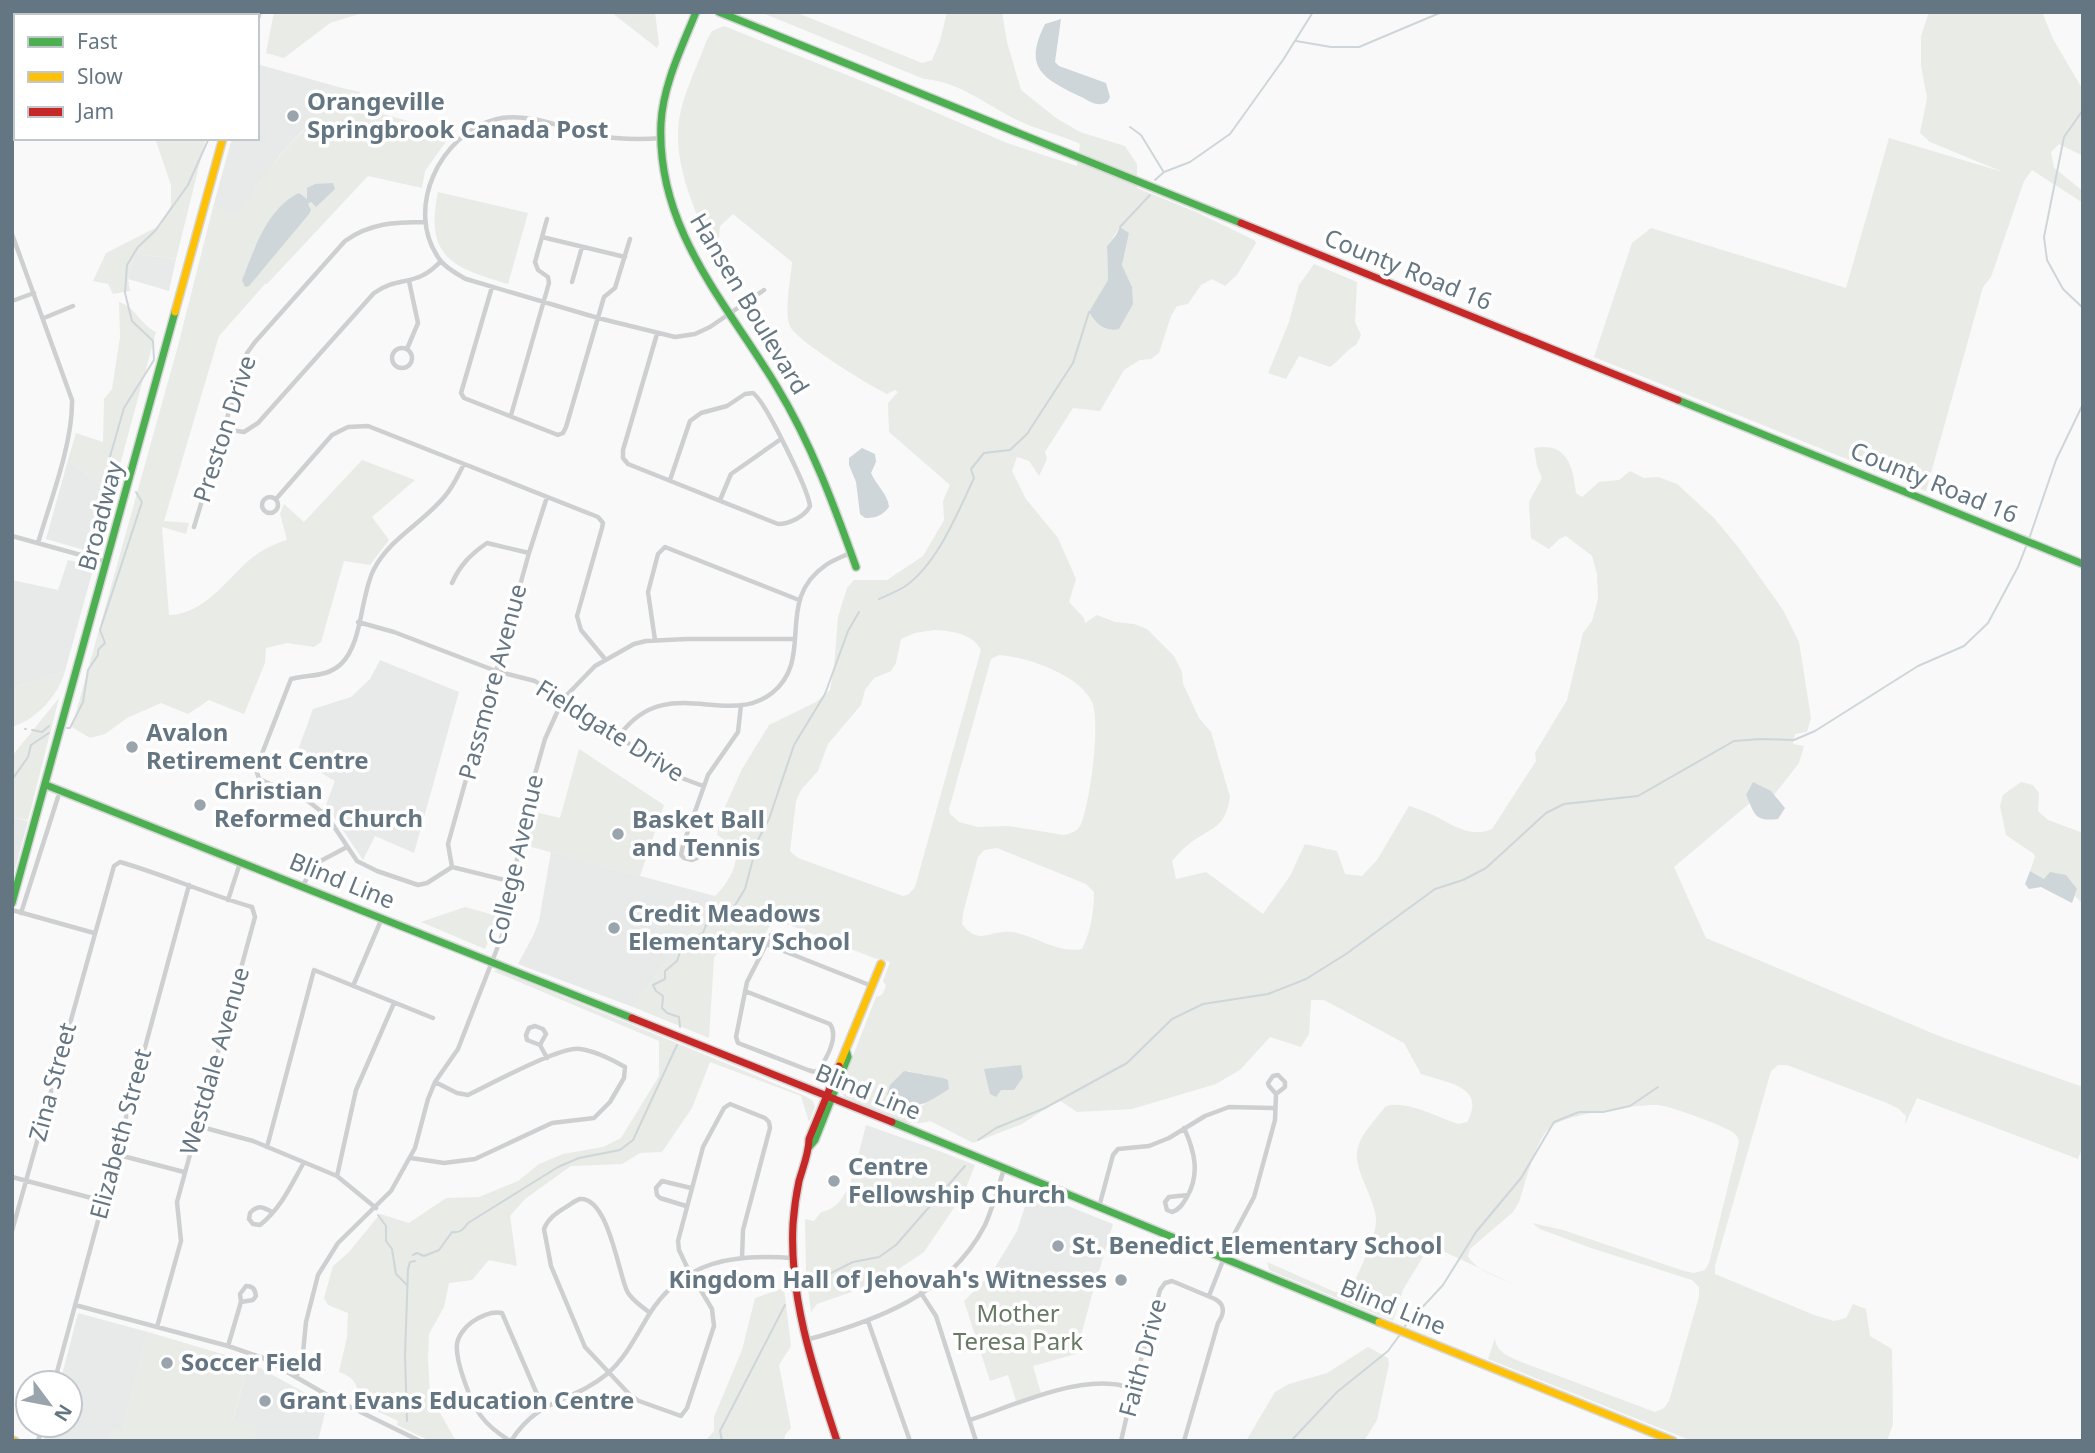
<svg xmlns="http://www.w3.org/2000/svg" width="2095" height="1453" font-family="'Noto Sans',sans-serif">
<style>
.built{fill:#e8e9e9}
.green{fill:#e8ebe6;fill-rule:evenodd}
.water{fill:#ced6d9}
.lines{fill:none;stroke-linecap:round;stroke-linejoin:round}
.stream{stroke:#ced6d9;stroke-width:2}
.fast-casing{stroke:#d5d6d7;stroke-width:10}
.slow-casing{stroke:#d5d6d7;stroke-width:10}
.jam-casing{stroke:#d5d6d7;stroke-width:10}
.street{stroke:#cecfd0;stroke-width:4.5}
.fast{stroke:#4caf50;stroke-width:7}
.slow{stroke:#ffc107;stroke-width:7}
.jam{stroke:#c62828;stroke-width:7}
.poi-dot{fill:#99a4ac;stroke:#fff;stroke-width:2.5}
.labels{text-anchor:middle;stroke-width:7;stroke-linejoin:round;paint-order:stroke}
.poi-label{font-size:24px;font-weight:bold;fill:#657683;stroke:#fff;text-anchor:start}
.street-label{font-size:24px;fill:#657683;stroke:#fff}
.park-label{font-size:24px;fill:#687a64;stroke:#fff}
</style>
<rect width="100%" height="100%" fill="#f9f9f9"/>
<path class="built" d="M257,64l85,24v7l-41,37 -22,24 -22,29 -18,30 -26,-8 19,-69h25z
M136,252l7,3 33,4 -7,32 -41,-12z
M68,460l44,34 -14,60 -52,-15z
M68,560l26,6 -29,105 -53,17v-108l46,10z
M380,660l79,32 -45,161 -39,-17 -12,24 -37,-55 9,-24 -40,-23 18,-49 38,-12 19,-18z
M12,817l16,4 -16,60z
M551,852l164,44 -82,111 -115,-43 15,-28 6,-15z
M866,1125l68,24 -80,23z
M1030,1191l83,33 -21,71 -36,-11 -5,13 -60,-23 26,-43z
M78,1313l70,19 -29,109h-75l4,-16h22v-42h-10z
M249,1362l78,43 -9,36h-63l2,-14 -24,-7z"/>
<path class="green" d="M274,12h91l-35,11 -46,35 -18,-5z
M611,12h44l4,32 -2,4z
M760,12h35l127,51 10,-3 8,-19 7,-29h55l5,30 14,48 35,28 24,14 45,14 12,18v24l59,24 58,28 2,3 -19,32 -12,11 -13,-7 -11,6 -13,19 -11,2 -6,10 -12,37 -8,6 -11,1 -16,10 -24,41 -27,-3 -28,44 2,7 -8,17 -10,-15 -12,-4 -5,14 14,28 32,39 18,41 -7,23 15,16 1,5 12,-8 18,7 19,2 13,5 27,27 8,16 1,12 16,34 12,14 19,65c-5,34 -21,30 -42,48 -6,4 -11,11 -16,16l4,18 30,-7 57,42 27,-38 15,-32 32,7 8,23 17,2 15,-16 32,-54c9,3 18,6 26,10 20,10 35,22 57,13l44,-68 -1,-8 32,-53 16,-67 9,-12 6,-22 -1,-25 -5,-18 -26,-20 -7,3 -10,10 -18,-11 -2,-36 13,-24 -5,-12 -3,-18c33,-6 39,18 42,45l6,4 17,-15 20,-2 11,-9 14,7 14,-1 19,7 37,34 25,30 44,62 16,32 12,76 -4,14 -12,2 -2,10 11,2 -5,17 -25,32 -3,-4 -25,4 4,8 -76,64 32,71 233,98 144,51v59l-5,13 -161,-61 -12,27 1,-9 -7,-7 -12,-6 -100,-38h-9l-7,6 -56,195v8l99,41 20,6 12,-3 7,-14 13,5 4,27 22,13 1,75 -6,17h-195l-204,-82 7,-21c1,14 13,18 24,23l136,51 9,-4 5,-7 30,-104v-10l-7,-7 -101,-32 -51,-19 -8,-6 31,7 121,41 10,2 11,-3 4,-7 30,-121c-2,-5 -1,-5 -5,-9 -9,-7 -64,-27 -76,-28 -21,-1 -88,9 -105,20 -16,9 -28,59 -34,77l-6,10 -43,37 -2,7c8,15 30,21 45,28l-83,-39 -27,45 -10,31 -124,-51 -2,-8 68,30h12l6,-7c7,-17 24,-48 23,-66 -1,-22 -25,-52 -18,-72 4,-14 18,-28 27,-40 16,-9 56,11 73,17l9,-2c20,-36 -20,-39 -46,-48l-17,-31 -80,-43h-13l-2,34 -8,13 -31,-10 -30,33 -24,14 -84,25 -55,3 -18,-12 -37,24 -49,19 -43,-22c-28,9 -60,-13 -86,-24l-4,-8 36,-92 6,-2 4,-9 -3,-5 7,-19 -16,-4 -100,-39 -15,25 -27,-13 -18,27 -5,80 -76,-31 82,-111c12,-12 24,-30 21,-49l-19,-12 3,-17 22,-49 27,-44 47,-23 14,-12 4,-23 4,-50 9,-29 7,-8h33l36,-24 21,-36 -1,-19 7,-16 -61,-53 -1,-29 10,-11 -3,-2 -8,4c-20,-10 -85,-50 -96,-66 -8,-12 0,-51 1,-66l-59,-48 -13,12 -2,23 -6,2c-17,-41 -39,-86 -33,-131 4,-26 18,-53 27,-78l6,-11 12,-5 148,59 135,58 70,23 3,-22c-22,-10 -46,-15 -67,-26 -29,-15 -56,-37 -89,-39zM1120,227l9,6 -7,32 10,22 -42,26 18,-33 -1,-34zM934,630c18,1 38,3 47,20l-66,237 -6,7 -6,2 -105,-38 -8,-7 6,-50 5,-11 17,-19 10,-27 33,-39 4,-15 9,-12 17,-7 5,-8 5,-24 14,-6zM999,655c28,2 81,20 93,47 9,21 -2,100 -11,122 -3,7 -9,9 -17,11l-56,-9 -30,1 -19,-5 -9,-8 -1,-5 42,-150zM997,848l89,36 8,8c0,20 -3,39 -12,57 -25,5 -45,-13 -70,-17 -23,-3 -32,15 -50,-8l1,-11 15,-56 6,-7zM909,1071l10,4 7,-1 -2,31 -15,3 -16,-8 -3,-15z
M1929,12h113l11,27 30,51v66l-24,-12 -8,8 3,16 29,23v12l-51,-33 -8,11 -33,96 -8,10 -57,204 -332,-134 38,-114 19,-15 195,60 43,-150 114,34 -73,-30 -10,-9 7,-35 -6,-32v-30z
M342,88l18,4v13l4,4 88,24 -27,38 -3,17 -54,-12 -101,108h-2l-46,52 -55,185 25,2 -3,11 -24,-7 7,88c37,-1 58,-37 84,-58 11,-8 21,-13 34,-17l-7,-26 4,-10 20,18 58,-62 53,20 -43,37 17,23 -19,25 -26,-4 -23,81 -7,5 -27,-4 -21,5 -1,15 -21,51 -35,-14 -21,14 -27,-11 -34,15 -22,16 -15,4 -18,-11 107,-385 34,-135 26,7c25,-46 63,-85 103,-119zM308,196l8,11 -5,-5 -3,2 -66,76 14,-35 22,-36 25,-11 5,2z
M155,138h51l-30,121 -33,-4 -7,-3 -8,27 2,12 -17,3 -5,-10 -15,-3 13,-28 51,-26 14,-21v-21z
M438,192l90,21 -20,71c-54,-16 -84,-26 -70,-92z
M1314,264l43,18 -2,40 6,13 -5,10c-10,5 -16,15 -26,22l-31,-11 -13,23 -18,-6 21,-51 10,-37z
M119,302c15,4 22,23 37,30l-44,162 -44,-34 8,-27 27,9 1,-43 8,-10 8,-52z
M65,671c-7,25 -28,48 -53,56v-39z
M59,698l-31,122 -16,-3v-61z
M579,749l85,56 -24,71 -116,-31 7,-34 29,7z
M2021,782l12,3 6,8 -1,18 10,9 35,13v71l-8,-8 2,-7 -33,-10 -14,-8 5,-14 -1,-3 -28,-19 -6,-29 3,-11z
M465,907l33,9 -13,33 -64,-27z
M499,970l306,126 8,5 2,6 -6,15 -8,-26 -91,-34 -18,46 -30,44 -22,1 -18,11 -51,2 -46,33 -15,17 7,50 -28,-6 -17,20 -23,3 -5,24 -15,27 -1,26 2,35 26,46h-26l-33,-16 1,-4 -38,-18c-2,-17 -4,-25 -21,-31l8,-35 1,-24 -20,-8 -4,-7 9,-32 16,-14 31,-38 29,9 37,-25 33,-1 39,-16 21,-17 24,-10 40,-7 18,-9 38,-62v-35l-166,-70z
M934,1149l41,16 -11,28 -40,59 -46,31 -61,21 -6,8 -5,-38 -1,-55 9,2 7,-9c19,-3 28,-23 33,-40z
M991,1274l60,23 4,-13 37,11 -16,59 -43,12 8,27 -25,8 -8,-26 -18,6 -26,-80z
M784,1288l7,58 -12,19 12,63 -6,7 -1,6h-79l9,-10v-14l28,-67 13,-52z
M148,1332l101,30 -16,57 25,8 -3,14h-141l-6,-3 2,-9 5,-1 6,5z
M1368,1347l20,11 1,6 -12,56 -13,21h-118l29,-49 14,-8 38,-11z"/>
<path class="water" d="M1061,19l-6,43 4,4 47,17 4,14c-2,4 -2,6 -8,7 -8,2 -17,-6 -25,-9 -37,-18 -53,-29 -32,-71z
M333,183l2,6 -19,18 -5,-5 -3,2 3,6 -2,4 -60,72 -4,1 -3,-7c12,-30 25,-72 57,-87l8,6v-11l8,-4z
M1120,227l9,6 -7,32 10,22 1,17 -14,25c-14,3 -23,-5 -30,-17l19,-32 -1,-34 9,-11z
M862,448l13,6 1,8 -5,11c5,12 17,21 18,34 -7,9 -13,11 -24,11l-5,-4 -4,-32 -7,-17v-7z
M1753,782l18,9 14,17 -7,11c-24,3 -23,-5 -32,-24z
M2030,871l14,8 6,-7 16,3 11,14 -5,14 -31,-16 -12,2 -4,-5z
M1021,1065l2,12 -9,13h-13l-5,7 -6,-3 -6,-25z
M904,1071l39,7 5,2 1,9c-22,14 -40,27 -62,6l3,-10z"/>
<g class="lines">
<path class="stream" d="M239,16v-4
M1296,41l35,6h28l83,-35
M2083,110l-19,27 -20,100 3,23 16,29 20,19
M1130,127l11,8 22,36
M1155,180l9,-8 26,-10 40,-28 53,-74 30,-48
M1120,227l30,-32
M116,484l-7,-24 15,-52 30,-48 -1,-19 -21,-20 -7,-28 2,-28 11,-18 17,-16 33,-46 21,-47
M2029,539l27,-79 27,-56
M879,599c8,-4 17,-7 25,-12 33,-22 54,-75 70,-109l-3,-9 13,-16 26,-3 17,-16 46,-71 16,-51
M67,728h3l13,-26 5,-32 10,-15v-5l7,-7 -5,-13 42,-128 -6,-10
M25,729h1
M32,730l10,2 7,-6
M12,777h2l14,-20 3,-12 18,-12
M680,1027l-1,-10 -12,-4 -5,-5 1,-12 -7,-5 -3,-6 12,-6v-8l12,-10 6,-17 20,-11 3,-8 13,-5 13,-10 13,-21 13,-49 11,-21 25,-74 31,-51 23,-63 11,-19
M978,1140l18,-12 49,-20 82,-45 45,-44 31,-15 65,-10 38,-15 40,-25 89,-65 28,-9 23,-12 60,-55 18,-9 74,-8 96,-55 27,-2 33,1 21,-9 103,-65 46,-20 24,-23 30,-56 9,-23
M378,1215l8,11v15l6,8 4,25 11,11
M413,1255l4,-2 7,3 15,-6 13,-18c8,1 11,-2 16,-9l90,-56 21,-9 41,-8 13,-10 44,-95
M805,1286l48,-24 26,-5 17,-12 69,-79
M1405,1326l38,-41 33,-53 45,-54 33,-56 25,-10h24l27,-6 28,-19
M407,1421l-2,-66 3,-86 2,-7 5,-1
M722,1441l-2,-10 65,-126
M1291,1441l46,-49 51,-41 11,-15"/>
<g class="fast-casing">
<path id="fast" d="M696,12c-14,35 -33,73 -35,111 -5,106 65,179 116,264 34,56 57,118 79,180
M719,12l522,211
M12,123l4,-1
M1678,400l405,164
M46,785l586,233
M12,903l163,-591
M892,1122l487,200
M809,1147l6,-7 33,-83 -2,-7"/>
</g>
<g class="slow-casing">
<path id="slow" d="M256,16l1,-4
M175,312l48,-174
M839,1066l42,-102
M1379,1322l294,119
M12,1440l3,1"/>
</g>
<g class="jam-casing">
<path id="jam" d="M1241,223l437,177
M632,1018l260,104
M837,1441c-23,-70 -48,-142 -44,-217 1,-14 3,-29 6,-43 4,-14 10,-28 10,-42l30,-73"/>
</g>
<path class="street" d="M662,138c-24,2 -47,1 -70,-3 -30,-7 -63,-23 -95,-16 -57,14 -94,91 -57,141 7,9 17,14 26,19l132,39 77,19 20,-3 15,-7 54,-37
M12,234l60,166c1,43 -22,102 -34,143
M542,237l83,20
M572,282l10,-35
M492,287l-31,106 3,5 94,37 5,-2 3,-6 38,-130 11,-9 15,-49
M12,301l22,-8
M44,318l29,-12
M657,334l-34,116v8l5,6 150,60c12,0 27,-8 32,-18 -2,-17 -45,-105 -57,-113l-8,1 -18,12 -26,7 -11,8 -20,59
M392 358a10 10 0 1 1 20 0a10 10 0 1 1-20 0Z
M407,349l11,-26 -9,-42
M511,415l38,-132 -1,-6 -10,-7 -3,-8 12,-43
M224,429l20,3 14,-9 116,-130c26,-18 42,-5 67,-32
M464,464c-6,11 -11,23 -19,32 -22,27 -54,41 -71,73 -14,27 -11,74 -33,95 -15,14 -33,10 -50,15l-35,90 3,10 49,22 19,15 30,45 20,10 41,14 9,-2 25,-16 61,15
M262 505a8 8 0 1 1 16 0a8 8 0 1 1-16 0Z
M276,499l56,-64 16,-8 20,-1 230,91 5,6 -1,5 -25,88 4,14 24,29
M720,500l11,-26 50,-35
M194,527l47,-155 6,-19 8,-11 90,-101c25,-18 50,-19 80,-19
M12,536l94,26
M452,583c8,-18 19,-29 35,-40l42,10
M358,622l36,10 102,39 39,10 144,96 24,9
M655,640l-7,-48 10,-38 7,-7 134,53
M619,736c47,-65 107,-7 153,-43 44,-35 1,-92 54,-128 7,-5 16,-8 24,-12
M687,839l10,5 3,6 -3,8 -5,2 -8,-2 -3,-3 2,-10 25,-70 30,-43 3,-27
M452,867l-4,-23 81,-291 18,-56
M303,886l10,-21 34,-18
M228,900l12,-37
M12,910l82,23
M21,913l37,-116
M766,944l106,42
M353,986l29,-68
M745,991l85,33c9,12 -3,34 -11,45l-4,3 -7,-2 -70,-27 -2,-6 11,-55 24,-47
M540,1045l6,-11 -3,-5 -8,-3 -6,2 -3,7 1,5 13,5 7,13
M198,1126l55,15 84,35 39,32
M1184,1128c11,24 16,46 3,69 -4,7 -8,13 -15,15l-5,-2 -2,-8 4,-5 19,-2
M267,1147l47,-177 119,48
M115,1154l69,18
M411,1158l33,5 31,-4 77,-36 42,-5 16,-16 14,-24 1,-11c-14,-8 -29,-16 -45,-18 -20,-3 -91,36 -112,46l-11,-2 -22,-11
M337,1176l19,-86 38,-87
M12,1177l91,24
M686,1206l-26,-8 -3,-3 -1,-7 6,-7 29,7
M1099,1207l14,-52 5,-6 31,-3 20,-8 36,-22 24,-9 46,1
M272,1212c-9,-5 -14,-8 -22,1l-1,6 4,5 7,1c21,-17 30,-38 43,-61
M12,1231l102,-365 6,-4c45,13 87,32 132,45l3,10 -78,285 4,39 -24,86
M921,1293l15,23 40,125
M1209,1296l22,-56 23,-43 21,-77 1,-26 9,-7v-5l-7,-7 -5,1 -5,7 1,3 7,8
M75,1305l153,41 35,12 71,41 86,42
M650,1313c-8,-7 -18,-12 -23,-22 -9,-20 -19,-94 -47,-92 -4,1 -9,5 -14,8 -9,6 -18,11 -22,22l7,37 34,81 45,48 9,6 42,15 6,-8 27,-82 -2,-17 -25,-42 -8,-17 -1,-9 25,-94 21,-39 6,-4 35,14 4,4 1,6 -27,102 -1,28
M868,1321l42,120
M806,1340c70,-19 144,-46 179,-115 8,-18 13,-37 19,-56
M228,1346l13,-44 -1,-8 6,-8c7,0 9,3 10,10l-3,4 -12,2
M296,1377l6,-14 4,-41 12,-47 20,-32 53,-52 24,-43 13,-49 7,-17 23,-33 49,-126 18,-114 20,-70 18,-40 32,-33 39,-22 12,-3 41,-2h108
M54,1383l135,-498
M970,1420c42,-14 97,-40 142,-36 7,0 14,3 21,5
M38,1441l5,-16
M510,1441c-11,-7 -21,-14 -29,-25 -10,-13 -26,-55 -24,-72 1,-8 8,-17 15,-22 9,-6 20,-11 30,-9l41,95
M511,1441c28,-44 61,-38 96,-67 19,-16 30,-40 43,-61 34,-53 84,-59 142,-55
M1121,1441l12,-52 27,-99 5,-7 7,-2 43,18c11,6 9,15 3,24l-34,118"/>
<use href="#fast" class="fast"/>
<use href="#slow" class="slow"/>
<use href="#jam" class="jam"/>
</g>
<g class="poi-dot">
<circle cx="293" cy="116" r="7"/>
<circle cx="132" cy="747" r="7"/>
<circle cx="200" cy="805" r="7"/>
<circle cx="618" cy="834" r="7"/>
<circle cx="614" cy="928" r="7"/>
<circle cx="834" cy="1181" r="7"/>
<circle cx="1058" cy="1246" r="7"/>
<circle cx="1121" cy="1280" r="7"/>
<circle cx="167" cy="1363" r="7"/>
<circle cx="265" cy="1401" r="7"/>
</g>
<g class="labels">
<g class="poi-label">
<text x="307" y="110">Orangeville<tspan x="307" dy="28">Springbrook Canada Post</tspan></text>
<text x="146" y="741">Avalon<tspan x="146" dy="28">Retirement Centre</tspan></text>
<text x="214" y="799">Christian<tspan x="214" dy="28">Reformed Church</tspan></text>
<text x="632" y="828">Basket Ball<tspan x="632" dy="28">and Tennis</tspan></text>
<text x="628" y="922">Credit Meadows<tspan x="628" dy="28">Elementary School</tspan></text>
<text x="848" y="1175">Centre<tspan x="848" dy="28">Fellowship Church</tspan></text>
<text x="1072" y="1254">St. Benedict Elementary School</text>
<text x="1107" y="1288" text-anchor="end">Kingdom Hall of Jehovah's Witnesses</text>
<text x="181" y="1371">Soccer Field</text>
<text x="279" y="1409">Grant Evans Education Centre</text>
</g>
<g class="street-label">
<text transform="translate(1408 270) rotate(22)" y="8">County Road 16</text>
<text transform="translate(749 304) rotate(59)" y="8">Hansen Boulevard</text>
<text transform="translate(225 429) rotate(-72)" y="8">Preston Drive</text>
<text transform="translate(1934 483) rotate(22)" y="8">County Road 16</text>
<text transform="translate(101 516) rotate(-75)" y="8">Broadway</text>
<text transform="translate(493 682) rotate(-75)" y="8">Passmore Avenue</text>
<text transform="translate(610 731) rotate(32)" y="8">Fieldgate Drive</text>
<text transform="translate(516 860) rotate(-77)" y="8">College Avenue</text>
<text transform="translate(342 881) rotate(22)" y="8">Blind Line</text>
<text transform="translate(215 1061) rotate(-74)" y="8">Westdale Avenue</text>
<text transform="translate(53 1082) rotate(-75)" y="8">Zina Street</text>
<text transform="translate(868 1092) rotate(22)" y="8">Blind Line</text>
<text transform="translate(121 1134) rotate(-75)" y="8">Elizabeth Street</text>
<text transform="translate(1393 1307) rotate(22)" y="8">Blind Line</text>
<text transform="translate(1143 1358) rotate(-75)" y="8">Faith Drive</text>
</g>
<g class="park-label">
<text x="1018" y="1322">Mother<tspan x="1018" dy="28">Teresa Park</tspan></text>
</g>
</g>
<rect width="2095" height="1453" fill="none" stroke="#657683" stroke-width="28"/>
<rect x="14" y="14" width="245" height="126" fill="#ffffff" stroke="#c1c8cd" stroke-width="2"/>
<rect x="28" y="37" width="35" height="10" fill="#4caf50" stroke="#c1c8cd" stroke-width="2"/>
<text x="77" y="49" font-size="21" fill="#657683">Fast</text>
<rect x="28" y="72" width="35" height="10" fill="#ffc107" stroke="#c1c8cd" stroke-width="2"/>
<text x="77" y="84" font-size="21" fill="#657683">Slow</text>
<rect x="28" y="107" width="35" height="10" fill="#c62828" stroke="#c1c8cd" stroke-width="2"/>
<text x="77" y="119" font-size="21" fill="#657683">Jam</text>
<g transform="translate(49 1404) rotate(122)"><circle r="33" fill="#ffffff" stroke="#c1c8cd" stroke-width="2"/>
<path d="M0-5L12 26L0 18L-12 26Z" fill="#99a4ac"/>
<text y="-10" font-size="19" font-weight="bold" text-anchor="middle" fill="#657683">N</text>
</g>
</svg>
